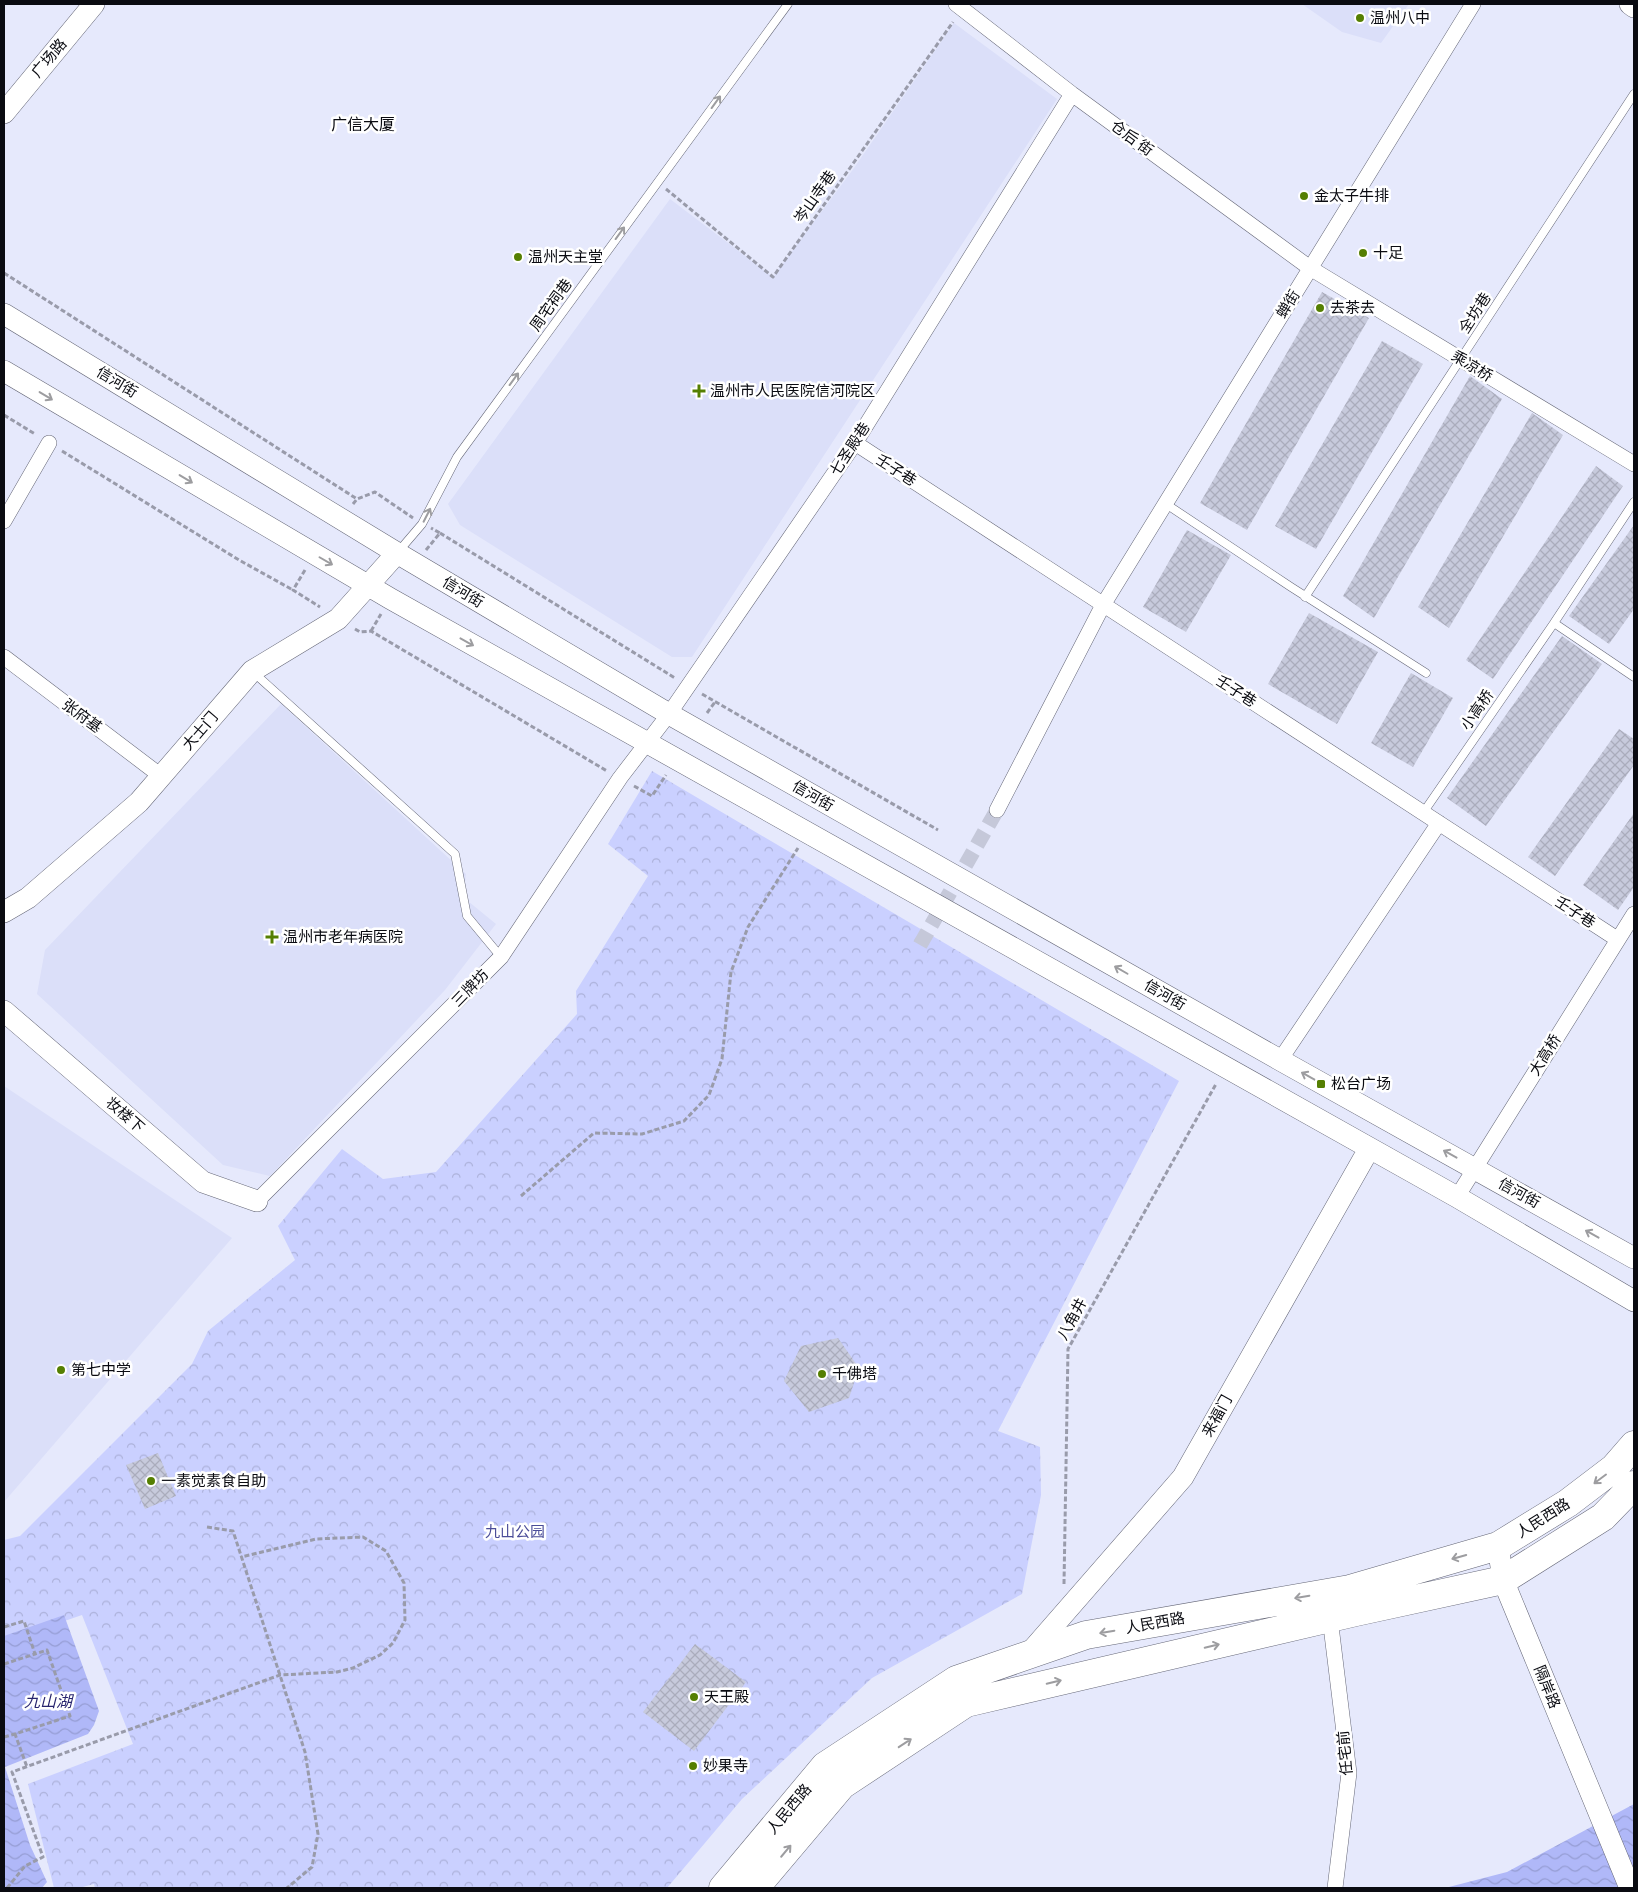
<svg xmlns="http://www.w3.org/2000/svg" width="1638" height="1892" font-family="Ubuntu,'Noto Sans SC',sans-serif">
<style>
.built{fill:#dbdff9}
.park{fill:url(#park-crowns)}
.water{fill:url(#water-waves)}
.building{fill:url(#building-cross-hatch)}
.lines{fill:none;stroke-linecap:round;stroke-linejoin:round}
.street-tunnel{stroke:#c5c8d9;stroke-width:15;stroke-dasharray:15 8;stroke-linecap:butt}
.lane-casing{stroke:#656777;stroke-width:9}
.street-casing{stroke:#656777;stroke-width:16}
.secondary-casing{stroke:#656777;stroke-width:22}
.highway-casing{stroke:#656777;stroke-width:29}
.path{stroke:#999baa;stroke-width:3;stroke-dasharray:5 2.5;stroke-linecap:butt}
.lane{stroke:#fff;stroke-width:8}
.street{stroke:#fff;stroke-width:15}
.secondary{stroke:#fff;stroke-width:21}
.highway{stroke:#fff;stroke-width:28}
.oneway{stroke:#9d9da0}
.poi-dot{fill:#557f02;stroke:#fff;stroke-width:2}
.labels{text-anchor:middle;stroke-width:5;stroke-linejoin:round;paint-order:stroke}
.poi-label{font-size:15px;fill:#0a0b11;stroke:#fff;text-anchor:start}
.street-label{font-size:15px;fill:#0a0b11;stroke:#fff}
.park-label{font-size:15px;fill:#4b4d99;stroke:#fff}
.neighbourhood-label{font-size:16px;fill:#0a0b11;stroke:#fff}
.water-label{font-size:16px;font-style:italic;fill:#28256e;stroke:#fff}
</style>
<defs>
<pattern id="park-crowns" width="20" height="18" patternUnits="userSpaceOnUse" patternTransform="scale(1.25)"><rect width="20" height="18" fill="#cad0ff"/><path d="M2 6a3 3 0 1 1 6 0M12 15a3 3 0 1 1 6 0" fill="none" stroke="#acb1da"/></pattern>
<pattern id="water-waves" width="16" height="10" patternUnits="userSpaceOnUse" patternTransform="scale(1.25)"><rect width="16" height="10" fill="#b0b8f8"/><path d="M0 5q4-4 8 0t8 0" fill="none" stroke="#969dd4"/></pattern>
<pattern id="building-cross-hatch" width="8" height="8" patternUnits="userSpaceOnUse" patternTransform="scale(1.25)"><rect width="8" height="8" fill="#c7cadc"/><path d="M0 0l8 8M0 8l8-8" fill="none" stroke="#aaacbc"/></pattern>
</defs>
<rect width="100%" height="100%" fill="#e6e9fc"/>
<path class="built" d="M1302,4h107l-28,39 -39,-11z
M954,23l103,76 -365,558h-20l-212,-132 -12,-21 222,-305 103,78 81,-109z
M281,704l185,170 -3,23 33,27 -51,66 -175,186 -47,-11 -186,-171 8,-44z
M4,1086l228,152 -228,264z"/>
<path class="park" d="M652,771l527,310 -181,350 42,16 1,48 -19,99 -150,84 -130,121 -75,89h-572l-1,-4 -15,4h-25l-26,-104 105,-40 -51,-129 -78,27v-102l16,-4 172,-172 16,-33 87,-71 -17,-34 64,-77 41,30 53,-7 141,-158 -1,-23 72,-115 -40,-32z"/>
<path class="water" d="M64,1615l35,96 -5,14 -6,9 -83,33 25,78 17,37 -5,6h-38v-252z
M1634,1804v84h-189l62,-16z"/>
<path class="building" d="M1322,292l47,26 -122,212 -47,-27z
M1382,341l41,23 -107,185 -41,-23z
M1470,376l32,23 -128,219 -31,-22z
M1532,413l31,22 -114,193 -31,-21z
M1596,466l27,20 -130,193 -27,-19z
M1634,525v84l-25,35 -40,-28z
M1187,530l44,25 -45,77 -43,-25z
M1309,613l69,39 -41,72 -69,-40z
M1562,636l40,28 -116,162 -39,-28z
M1411,673l42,25 -40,69 -42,-24z
M1619,729l15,10v26l-79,111 -27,-19z
M1634,813v74l-16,23 -35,-25z
M838,1338l21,30 -10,30 -40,14 -25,-31 17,-35z
M158,1453l18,43 -31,13 -19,-44z
M695,1644l51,38 -52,69 -51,-39z"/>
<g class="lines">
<path class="street-tunnel" d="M920,945l77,-135"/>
<g class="lane-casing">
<path id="lane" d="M1166,504l125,83 135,86
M398,552l24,-28 35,-67 331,-453
M1305,597l329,-503
M1554,623l80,-121
M253,672l202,182 12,62 34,41
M1423,813l131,-190 80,54"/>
</g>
<g class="street-casing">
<path id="street" d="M956,4l116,90 238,174 324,196
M855,443l762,496
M4,521l45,-78
M4,657l157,119
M997,810l106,-205 370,-601
M1280,1060l159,-237
M1457,1197l177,-283
M257,1201l244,-244 119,-179 49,-64 186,-271 217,-349
M1330,1618l19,155 -14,115"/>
</g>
<g class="secondary-casing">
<path id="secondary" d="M1630,4l4,3
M4,113l90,-109
M4,314l393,239 272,161 611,346 354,198
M4,371l387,228 1066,598 177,104
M4,912l24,-14 111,-96 113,-131 86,-52 59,-66
M4,1011l199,171 54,19
M1498,1546l5,34 127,308
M1027,1656l156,-179 186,-328"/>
</g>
<g class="highway-casing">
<path id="highway" d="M723,1888l102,-122 131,-86 130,-45 264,-46 148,-43 70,-43 46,-35 20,-23
M755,1888l87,-103 124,-82 390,-91 147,-32 100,-63 31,-32"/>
</g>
<path class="path" d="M666,189l107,88 180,-255
M4,273l353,226
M4,415l31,19
M62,451l177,109 54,30
M353,504l4,-5 18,-7 38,26
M440,533l235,145
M426,550l14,-17 -9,-5
M305,570l-12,20 27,17
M355,629l5,3 11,-1 236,140
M371,631l10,-17
M702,694l236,136
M707,713l8,-11
M634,786l18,10 14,-21
M521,1196l73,-63 48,1 42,-13 25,-26 13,-36 9,-87 17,-45 50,-79
M207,1527l26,4 72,221 13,82 -6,33 -25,21
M1064,1584l4,-235 148,-265
M4,1627l20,-6 11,33 12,-4 23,66 -55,18 12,33
M4,1664l31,-10
M4,1737l11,-3
M7,1888l18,-22 18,-9 -31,-85 268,-97 57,-3 16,-4 27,-13 13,-12 12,-23 -1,-37 -18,-32 -23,-14 -47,2 -75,18"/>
<use href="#lane" class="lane"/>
<use href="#street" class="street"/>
<use href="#secondary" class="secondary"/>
<use href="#highway" class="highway"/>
</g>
<defs><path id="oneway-shaft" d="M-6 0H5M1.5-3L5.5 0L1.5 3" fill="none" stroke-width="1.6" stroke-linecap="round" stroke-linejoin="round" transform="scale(1.25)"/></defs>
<g class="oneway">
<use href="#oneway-shaft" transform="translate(716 102) rotate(-54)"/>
<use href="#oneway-shaft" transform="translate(620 233) rotate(-54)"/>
<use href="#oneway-shaft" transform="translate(514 379) rotate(-54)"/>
<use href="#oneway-shaft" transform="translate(46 396) rotate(31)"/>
<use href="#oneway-shaft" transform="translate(186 479) rotate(31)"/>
<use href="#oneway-shaft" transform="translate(427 515) rotate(-63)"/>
<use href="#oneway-shaft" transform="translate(326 561) rotate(30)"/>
<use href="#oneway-shaft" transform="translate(467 642) rotate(29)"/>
<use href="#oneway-shaft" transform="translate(1121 970) rotate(-150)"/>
<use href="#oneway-shaft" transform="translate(1308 1076) rotate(-151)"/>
<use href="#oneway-shaft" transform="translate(1450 1154) rotate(-151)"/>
<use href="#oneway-shaft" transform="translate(1592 1234) rotate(-151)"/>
<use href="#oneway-shaft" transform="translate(1600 1479) rotate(143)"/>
<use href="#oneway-shaft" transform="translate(1459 1557) rotate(164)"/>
<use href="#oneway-shaft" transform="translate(1302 1597) rotate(170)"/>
<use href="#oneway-shaft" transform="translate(1107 1632) rotate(170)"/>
<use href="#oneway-shaft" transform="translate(1212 1646) rotate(-13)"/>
<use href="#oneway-shaft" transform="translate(1054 1682) rotate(-13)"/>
<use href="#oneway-shaft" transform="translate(905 1743) rotate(-33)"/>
<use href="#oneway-shaft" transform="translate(786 1851) rotate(-50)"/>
</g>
<g class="poi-dot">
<circle cx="1360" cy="18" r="5"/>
<circle cx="1304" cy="196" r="5"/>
<circle cx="1363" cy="253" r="5"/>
<circle cx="518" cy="257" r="5"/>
<circle cx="1320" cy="308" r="5"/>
<path d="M696.5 383.5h5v5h5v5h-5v5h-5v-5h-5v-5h5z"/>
<path d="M269.5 929.5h5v5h5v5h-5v5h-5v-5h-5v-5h5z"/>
<rect x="1316" y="1079" width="10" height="10" rx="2.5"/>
<circle cx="61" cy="1370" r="5"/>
<circle cx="822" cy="1374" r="5"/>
<circle cx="151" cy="1481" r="5"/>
<circle cx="694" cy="1697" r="5"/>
<circle cx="693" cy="1766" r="5"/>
</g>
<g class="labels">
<g class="poi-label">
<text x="1370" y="23">温州八中</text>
<text x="1314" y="201">金太子牛排</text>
<text x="1373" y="258">十足</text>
<text x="528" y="262">温州天主堂</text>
<text x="1330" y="313">去茶去</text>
<text x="710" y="396">温州市人民医院信河院区</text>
<text x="283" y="942">温州市老年病医院</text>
<text x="1331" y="1089">松台广场</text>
<text x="71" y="1375">第七中学</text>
<text x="832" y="1379">千佛塔</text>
<text x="161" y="1486">一素觉素食自助</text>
<text x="704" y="1702">天王殿</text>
<text x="703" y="1771">妙果寺</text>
</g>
<g class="street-label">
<text transform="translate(49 58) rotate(-50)" y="5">广场路</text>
<text transform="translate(1132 138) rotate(36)" y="5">仓后 街</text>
<text transform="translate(815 197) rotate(-55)" y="5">岑山寺巷</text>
<text transform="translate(1288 304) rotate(-58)" y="5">蝉街</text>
<text transform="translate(551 305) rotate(-54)" y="5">周宅祠巷</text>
<text transform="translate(1475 313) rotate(-57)" y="5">全坊巷</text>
<text transform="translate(1472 366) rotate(31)" y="5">乘凉桥</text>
<text transform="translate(117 382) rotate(31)" y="5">信河街</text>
<text transform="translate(850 449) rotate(-57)" y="5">七圣殿巷</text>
<text transform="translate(896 470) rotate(33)" y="5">壬子巷</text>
<text transform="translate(463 592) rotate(31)" y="5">信河街</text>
<text transform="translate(1236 691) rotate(33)" y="5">壬子巷</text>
<text transform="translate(1477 710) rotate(-55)" y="5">小高桥</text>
<text transform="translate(82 716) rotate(37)" y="5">张府基</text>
<text transform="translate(200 731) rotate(-49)" y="5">大士门</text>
<text transform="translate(813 796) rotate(30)" y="5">信河街</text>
<text transform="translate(1575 912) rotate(33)" y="5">壬子巷</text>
<text transform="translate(470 988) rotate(-46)" y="5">三牌坊</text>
<text transform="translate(1165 995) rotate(30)" y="5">信河街</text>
<text transform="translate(1545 1055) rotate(-58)" y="5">大高桥</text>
<text transform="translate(125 1115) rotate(41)" y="5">妆楼下</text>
<text transform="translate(1519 1193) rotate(29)" y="5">信河街</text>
<text transform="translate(1072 1319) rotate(-62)" y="5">八角井</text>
<text transform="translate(1217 1416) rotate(-61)" y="5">来福门</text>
<text transform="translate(1543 1518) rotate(-32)" y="5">人民西路</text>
<text transform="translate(1155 1623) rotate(-10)" y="5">人民西路</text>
<text transform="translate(1547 1687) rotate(68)" y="5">隔岸路</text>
<text transform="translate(1345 1753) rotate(-95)" y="5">任宅前</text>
<text transform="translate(789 1809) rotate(-50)" y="5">人民西路</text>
</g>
<g class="park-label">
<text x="515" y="1537">九山公园</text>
</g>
<g class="neighbourhood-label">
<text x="363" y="130">广信大厦</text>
</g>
<g class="water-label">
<text x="48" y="1707">九山湖</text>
</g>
</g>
<rect width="1638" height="1892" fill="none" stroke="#0a0b11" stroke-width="10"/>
</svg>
